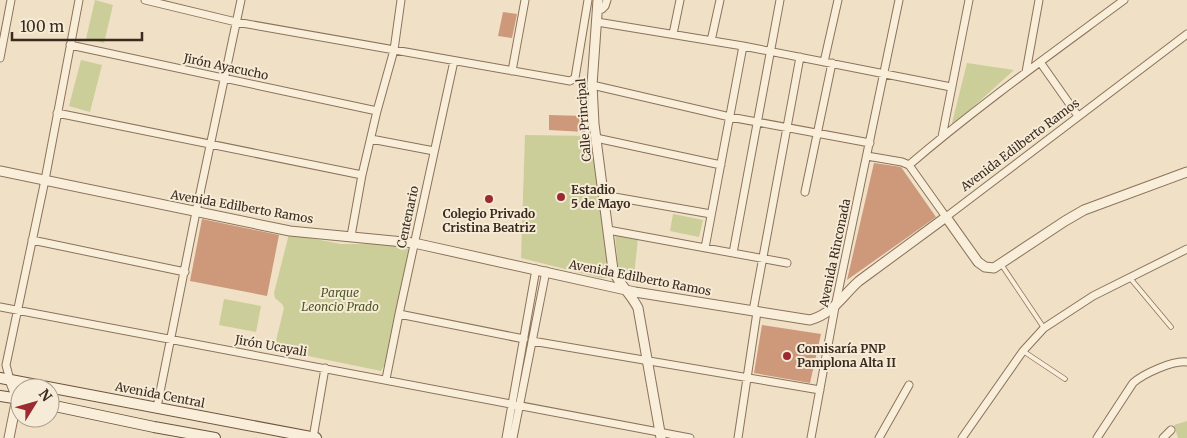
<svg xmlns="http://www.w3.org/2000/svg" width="1187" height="438" font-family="Merriweather,serif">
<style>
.green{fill:#cbce99}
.building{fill:#ce987b}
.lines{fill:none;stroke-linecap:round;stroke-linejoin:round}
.service-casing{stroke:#8b725b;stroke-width:5.5}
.minor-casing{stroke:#8b725b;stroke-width:9}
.tertiary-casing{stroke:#8b725b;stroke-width:11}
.secondary-casing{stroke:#6d533e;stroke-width:12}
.service{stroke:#f9eeda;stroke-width:4}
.minor{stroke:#f9eeda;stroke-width:7}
.tertiary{stroke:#f9eeda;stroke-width:9}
.secondary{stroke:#f9eeda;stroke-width:10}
.poi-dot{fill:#9b2a32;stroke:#f6ebd6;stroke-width:2}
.labels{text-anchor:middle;stroke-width:4;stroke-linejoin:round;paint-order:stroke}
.street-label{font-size:12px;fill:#3b2b1f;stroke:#f6ebd6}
.poi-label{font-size:12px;font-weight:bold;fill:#3b2b1f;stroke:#f6ebd6;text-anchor:start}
.park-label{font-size:12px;font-style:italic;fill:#4e5825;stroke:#f6ebd6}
</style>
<rect width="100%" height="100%" fill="#efe0c6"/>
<path class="green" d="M95,0l18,5 -9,38 -18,-4z
M81,60l21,5 -12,47 -21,-6z
M967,63l47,7 -63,57z
M525,135l66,1 19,134 -2,8h-7l-80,-20z
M673,214l30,6 -4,17 -29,-6z
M289,234l52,10h42l26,5 -25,117 -3,5 -107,-22 10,-41 -2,-4 -7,-6 -1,-5z
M615,235l23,3 -4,38 -1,4 -2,2 -9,-1 -3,-3z
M224,299l37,7 -5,26 -37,-7z
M1187,421v17h-9l-4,-13z"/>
<path class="building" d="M503,12l14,2 -5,24 -14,-2z
M549,115l36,1v16l-36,-2z
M874,163l27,4 35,50 -89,63z
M202,219l77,16 -12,61 -77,-15z
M762,325l59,9 -11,49 -56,-10z"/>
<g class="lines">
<g class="service-casing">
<path id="service" d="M1001,264l43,64
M1130,278l41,49
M1023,351l42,28"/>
</g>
<g class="minor-casing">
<path id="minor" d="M145,0l91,22 334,59 5,-3 13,-78
M598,10l4,-1 3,-3 2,-6
M597,22l146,24 208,41
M673,34l7,-34
M711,41l9,-41
M70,45l307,66
M0,58l11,-58
M824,62l14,-62
M1040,62l38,54
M512,71l13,-71
M1026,72l13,-72
M592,85l138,32 140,26
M57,113l305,62
M942,137l27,-137
M596,138l125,27
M371,139l63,12
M867,156l35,6 7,3 37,52 241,-183
M909,165c69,-59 142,-111 215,-165
M805,192l27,-129
M603,195l108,19
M608,230l179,33
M351,236l11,-61 15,-64 17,-61 7,-50
M32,240l153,32
M705,248l38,-202
M733,253l47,-253
M0,307c230,43 460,87 690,131
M753,311l47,-254
M399,314l125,25
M532,341l288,49
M386,379l13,-65 55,-253
M10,380l-4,-15 39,-185 34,-180
M157,407l39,-195 45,-212
M313,438l12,-70
M506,438l30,-169
M513,438l33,-167
M738,438l19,-126
M811,438l24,-131 64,-307
M879,438l30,-53
M962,438l61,-87 21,-23 49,-32 94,-47
M1097,438l36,-55c10,-9 40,-23 54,-21
M1163,438l8,-8"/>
</g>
<g class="tertiary-casing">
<path id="tertiary" d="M598,0l-6,85 2,39 19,146c6,14 18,24 25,38l23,130
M0,171l290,60 124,12 221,49 175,28c24,-7 32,-24 49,-39l87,-64 32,45 7,5 9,1 71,-47 19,-11 103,-38
M9,438l8,-40 -7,-18"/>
</g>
<g class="secondary-casing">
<path id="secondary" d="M0,378l316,60
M0,396l20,3
M50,405l104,22 61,11"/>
</g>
<use href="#service" class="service"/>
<use href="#minor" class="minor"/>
<use href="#tertiary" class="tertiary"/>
<use href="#secondary" class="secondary"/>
</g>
<g class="poi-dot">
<circle cx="561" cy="197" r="5"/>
<circle cx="489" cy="199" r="5"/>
<circle cx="787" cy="356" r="5"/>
</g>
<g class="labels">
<g class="street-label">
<text transform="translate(226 67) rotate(12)" y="4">Jirón Ayacucho</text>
<text transform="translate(584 120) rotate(-94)" y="4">Calle Principal</text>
<text transform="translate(1020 145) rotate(-37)" y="4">Avenida Edilberto Ramos</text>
<text transform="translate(242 207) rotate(10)" y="4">Avenida Edilberto Ramos</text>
<text transform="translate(408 217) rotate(-78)" y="4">Centenario</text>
<text transform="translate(835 253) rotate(-78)" y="4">Avenida Rinconada</text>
<text transform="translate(640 278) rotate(11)" y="4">Avenida Edilberto Ramos</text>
<text transform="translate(271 346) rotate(10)" y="4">Jirón Ucayali</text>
<text transform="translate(160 395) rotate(11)" y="4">Avenida Central</text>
</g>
<g class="poi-label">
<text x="571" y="194">Estadio<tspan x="571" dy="14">5 de Mayo</tspan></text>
<text x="489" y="218" text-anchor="middle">Colegio Privado<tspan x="489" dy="14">Cristina Beatriz</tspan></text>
<text x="797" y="353">Comisaría PNP<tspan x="797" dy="14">Pamplona Alta II</tspan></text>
</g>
<g class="park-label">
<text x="340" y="297">Parque<tspan x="340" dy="14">Leoncio Prado</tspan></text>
</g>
</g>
<g transform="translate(35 403) rotate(53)"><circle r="24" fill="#f6ebd6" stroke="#ab9e8d"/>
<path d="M0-4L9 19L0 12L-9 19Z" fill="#9b2a32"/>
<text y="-8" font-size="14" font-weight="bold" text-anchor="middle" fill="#3b2b1f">N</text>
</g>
<path d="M12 32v8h130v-8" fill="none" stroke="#3b2b1f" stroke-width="2.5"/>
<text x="20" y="32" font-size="15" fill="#3b2b1f" stroke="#f6ebd6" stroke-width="4" paint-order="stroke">100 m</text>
</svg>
